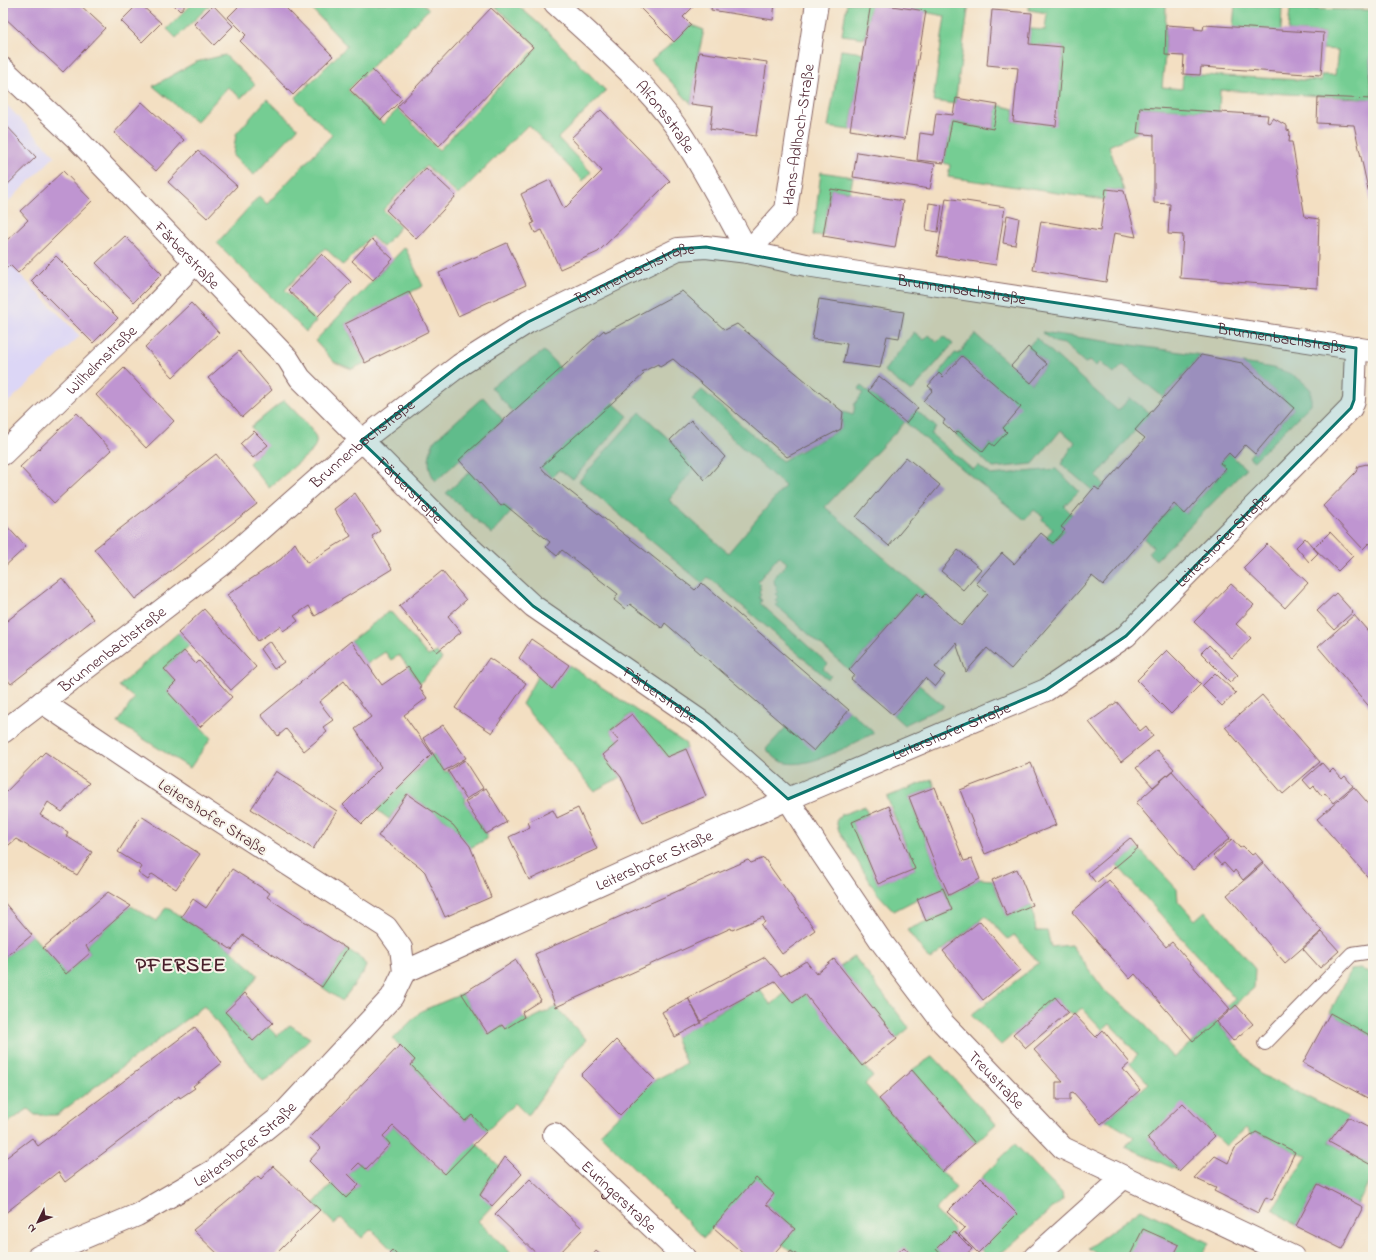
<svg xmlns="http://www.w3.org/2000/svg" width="1376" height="1260" font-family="'Indie Flower',sans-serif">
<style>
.built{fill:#dcd6f6}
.green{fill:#74cd93;stroke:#5f765f}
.building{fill:#bf95d1}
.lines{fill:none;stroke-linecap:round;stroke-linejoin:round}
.service-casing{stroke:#856260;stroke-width:16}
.minor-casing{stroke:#856260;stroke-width:24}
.tertiary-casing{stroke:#856260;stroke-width:24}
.service{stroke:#fff;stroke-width:14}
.minor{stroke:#fff;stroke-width:22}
.tertiary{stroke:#fff;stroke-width:22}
.marked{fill:#0f766e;fill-opacity:0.2;stroke:#0f766e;stroke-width:3;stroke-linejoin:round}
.labels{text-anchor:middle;stroke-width:4;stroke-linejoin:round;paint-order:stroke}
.street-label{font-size:16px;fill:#4a1f2b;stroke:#f7f3e8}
.district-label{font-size:20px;font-weight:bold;letter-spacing:1px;fill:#4a1f2b;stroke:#f7f3e8}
</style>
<rect width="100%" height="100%" fill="#f7f3e8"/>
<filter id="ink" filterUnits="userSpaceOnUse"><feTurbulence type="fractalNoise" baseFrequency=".025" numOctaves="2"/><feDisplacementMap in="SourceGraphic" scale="8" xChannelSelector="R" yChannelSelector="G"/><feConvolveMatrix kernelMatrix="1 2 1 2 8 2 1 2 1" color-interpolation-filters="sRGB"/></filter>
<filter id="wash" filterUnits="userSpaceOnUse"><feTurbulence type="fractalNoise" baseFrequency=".012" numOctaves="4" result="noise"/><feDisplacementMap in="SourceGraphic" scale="16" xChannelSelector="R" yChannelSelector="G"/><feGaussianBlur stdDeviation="0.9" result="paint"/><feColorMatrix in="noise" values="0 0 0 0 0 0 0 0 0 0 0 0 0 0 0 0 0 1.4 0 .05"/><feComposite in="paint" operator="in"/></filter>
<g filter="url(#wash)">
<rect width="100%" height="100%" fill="#f3dfc2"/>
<path class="built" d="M3,101l52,55 -52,51z
M3,257l77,79 -77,71z"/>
<path class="green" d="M193,3h19l-36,35 -9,-9z
M306,3h116l7,6 -81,81 35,34 15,-15 41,41 98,-103 -45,-44h23l31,27 60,61 -48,47 33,34 -8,9 -55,-56 -70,70 -32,-29 -43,44 17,17 -17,20 -12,-11 -28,29 -18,-17 -40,42 31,31 -10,11 -89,-89 42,-47 8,8 65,-69 -37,-37 52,-52z
M847,3h24l-6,35 -23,-3z
M877,3h92l-14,101 -22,-3 12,-85z
M1029,3h137l-1,52 -3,32 20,2 1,-15 138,7v-6h14l3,-25 -15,-1 1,-16 -36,-2 2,-22 83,1v45l-3,1 1,29 2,14 -153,-9 -1,22 -79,-5 -3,26 -28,13 15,45 -17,-2 -2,11 -157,-23 2,-12 -6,-2 8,-42 41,8 5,-24 16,4 -1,12 43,4 7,-78 -34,-3 1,-15 15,1 2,-17 -18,-3z
M1235,4l47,3 -1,24 -48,-3z
M691,25l13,5 -5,22 -8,52 -40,-44 23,-18z
M841,50l22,3 -13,77 -22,-3z
M225,55l30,29 -14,14 -13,-11 -32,35 -43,-36 43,-24z
M267,99l31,29 -44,47 -21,-19 3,-22z
M821,172l32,5 -3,15 -19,-3 -8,47 -10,-1z
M405,247l18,39 -78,38 20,39 -13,6 -18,-7 -19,-21z
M914,332l10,8 5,-5 8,7 6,-6 10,8 -42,48 -27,-21z
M1042,332l159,23 -38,42 -40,-32 -9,9 -14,-12 -4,4 -6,-5 -5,2 -21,-19 -10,-2z
M975,334l56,49 16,-19 -19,-17 8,-9 82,73 12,-13 20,15 -54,64 8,7 -5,6 -4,-3 -3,3 -31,-26 14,-22 -14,-12 -28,34 -40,4 -38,-34 3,-3 25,21 7,-9 4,3 13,-14 -4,-4 17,-21 -58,-51 -19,21 -4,-4 16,-20 4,1z
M544,351l17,18 -48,43 -22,-25z
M1242,363c28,5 49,4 69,27v14l-57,57 -5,-4 4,-5 2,2 39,-46z
M861,386l44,36 -80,85 101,87 -4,4 -6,-5 -67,77 -73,-65 2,-3 -3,-2 3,-3 -3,-3 3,-2 -3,-3 2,-2 -3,-4 1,-1 -2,-3 14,-16 -8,-7 -21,25 3,3 -2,2 2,3 -2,2 2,4 -2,2 3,4 -2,2 68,61 -5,5 8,7 -3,3 -120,-102 -6,6 -123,-102 61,-69 30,28 24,28 -25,32 59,53 57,-67 -47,-42 -46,-45 10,-9 80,71 59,-32 2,-17 10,3 2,-9 -1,-1 9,-12 -5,-4z
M483,397l20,23 -67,61c-10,-11 -8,-27 -1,-41z
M284,400c7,8 30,29 32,39 1,5 -2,8 -4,12l-43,37 -20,-25 18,-18 -16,-18z
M612,402l16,14 -55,63 -14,-9 -7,7 -11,-10z
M916,410l20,17 -5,7 42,36 5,-5 13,10 65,-6 23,22 -15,15 8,8 -11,13 4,3 -12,13 -7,-6 7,-8 -12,-10 3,-2 -10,-7 -9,10 -119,-97z
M1229,453l17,16 -90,91 -8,-7 5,-6 -9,-8 30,-35 12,10 40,-45 -6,-6z
M470,472l31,34 3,-2 8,7 -20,23 -46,-41z
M388,612l4,1 36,43 9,-4 5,7 -22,24 -21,-28 -8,5 -6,-8 -18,12 -16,-23z
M178,633l12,12 -26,24 12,13 -9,9 44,47 -21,30 -72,-45 16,-25 -15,-12z
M569,665l117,79v5l-19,8 -36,-43 -21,17 9,10 -16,14 18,22 -27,14 -72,-87 16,-29 14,13z
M919,685l25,21 -40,19 -11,-10z
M849,710l25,23c-22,11 -72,41 -96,27 -4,-3 -8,-7 -12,-11l20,-22 28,23z
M433,754l12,18 3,-1 18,28 -1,3 21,32 1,5 -17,9 -17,-23 -46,-31 -18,25 -12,-9z
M932,779l3,8 -26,10 29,74 11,24 31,-16 12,1 15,36 25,-11 4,26h11l4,16 20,-2 34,46 36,29 32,38 43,-37 44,53 88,43 -19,25 44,24v8l-16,31 -39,-21 -22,42 -23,-17 34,-53 -12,-4 -39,-20 -4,3 -6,-7 -20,18 -43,-42 -36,34 32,33 -54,-25 9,-9 -28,-17 42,-37 -18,-20 8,-8 -28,-31 -7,6 -21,-22 -8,6 -6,-2 -13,-15 -54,48 -30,-30 68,-52 -25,-28 -6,4 -22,-23 -56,44 -23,-30 45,-20 -9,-22 -26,11 -23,12 -17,-18 -38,-62 -3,-10 5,-6 24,-9 3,9 -16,7 26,62 37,-15 -28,-72z
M1138,848l39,41 1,12 17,19 10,-9 50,58 -1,19 -24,21 -3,-3 8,-7 -118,-134z
M131,906l26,15 9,-14 66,43 26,25 -13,18 -20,19 28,29 15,-14 9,9 13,-11 20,13 -35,36 -12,7 -59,-75 -147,109h-22l-7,-6 -25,17v-167l29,-24 34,39 24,-21 -4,-7z
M347,949l14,9 5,8 -3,7 -21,28 -20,-14z
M854,956l55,72 -12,10 -57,-71z
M1360,969l13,4v64l-43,-24 21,-43z
M759,989l12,16 14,-12 8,10 12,-9 68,83 -8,7 91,104 -21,22 19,21 -18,18 7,8h-30l-9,-10 -11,10h-93l-18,-13 13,-15 -29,-25 -10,-25 -52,59 -104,-104 55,-54 31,-16 -11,-27z
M462,994l26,40 14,-9 3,4 19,-12 3,4 29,-14 31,33 -19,18 -40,58 -13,-13 -28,28 -15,-16 -7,6 -54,-56 4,-5 -22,-21 28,-28z
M933,1056l63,68 -21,19 -63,-73z
M393,1126l51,48 31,-32 24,24 -19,28 12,12 -14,15 37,36h-116l-28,-28 -9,9 -21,-20 -7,6 -20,-21 18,-19 15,14 12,-13 -11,-11 11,-11 7,6 24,-25 -7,-8z
M1015,1144l47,49 1,6 -66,58h-9l-7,-7 35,-36 -35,-36z
M1141,1209l68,34 -8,14h-28l5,-12 -35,-16 -14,28h-28l-13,-9z"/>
<g id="blocks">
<path class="building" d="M3,3h75l27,25 -42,44 -60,-56z
M139,3l22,20 -19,19 -21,-21z
M172,3h15l-7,8z
M242,3h49l-5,5 47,48 -40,39 -53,-54 6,-6 -18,-18z
M641,3h56l-14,14 8,8 -17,17 -36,-36z
M712,3h63l-2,17 -62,-10z
M871,3l55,8 -21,128 -55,-9z
M213,5l20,21 -19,19 -20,-21z
M491,8l42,39 -94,99 -42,-39z
M992,10l40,3 -3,31 34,3 -7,79 -43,-5 5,-53 -31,-3z
M1166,25l29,2 -1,2 9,1 1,-5 120,8 -3,42 -120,-8 -1,8 -17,-1 1,-18 -19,-1z
M699,52l68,10 -11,74 -46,-7 3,-22 -22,-3z
M1370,55h3v30h-2z
M371,69l31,30 -21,21 -31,-30z
M1318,97l55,2v113l-19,-87 -37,-2z
M956,98l42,7 -5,24 -41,-8 -8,42 -27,-3 3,-27 13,2 3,-22 17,2z
M142,102l42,38 -28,31 -42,-38z
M1140,107l128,8 -1,7 2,1 4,-5 14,8v4l3,1 -1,11h3l13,75 14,2 -2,69 -137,-10 3,-43 -15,-1 2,-30 -16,-1v-68l-17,-2z
M601,110l69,71 -72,71 -38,17 -18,-39 -7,3 -4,-9 3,-1 -13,-29 29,-14 14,29 38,-38 -31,-33z
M3,122l33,35 -33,32z
M198,151l39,35 -30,32 -39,-36z
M857,152l78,12 -5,25 -77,-12z
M426,168l30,28 -40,43 -30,-29z
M63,171l29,30 -74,72 -8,-8 -7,7v-26l4,-4 -1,-1 22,-21 -8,-9z
M831,189l72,12 -8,47 -72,-12z
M1106,189l18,2 12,46 -22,-4 -8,49 -73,-12 8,-49 59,10z
M946,198l59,9 -9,58 -59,-9z
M929,203l13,2 -4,27 -12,-2z
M1007,215l12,3 -4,27 -12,-2z
M125,236l37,38 -28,28 -38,-39z
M372,239l21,20 -20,21 -21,-19z
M507,243l19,42 -68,31 -19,-43z
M322,254l29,28 -34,35 -29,-27z
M56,256l62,62 -25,25 -62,-62z
M682,291l43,39 12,-6 106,88 -2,17 -54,28 -114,-98 -13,8 -2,-3 -16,8 2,2 -103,93 3,4 151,119 7,-7 147,127 -35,41 -149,-128 -3,5 -32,-24 -5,5 -11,-9 4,-6 -56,-44 -5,6 -11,-9 4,-5 -46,-38 -3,2 -42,-46 145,-130 1,2 7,-3z
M409,292l20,39 -64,32 -20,-39z
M819,299l85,13 -5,26 -12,-2 -7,32 -37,-5 4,-19 -35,-5z
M191,303l28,30 -46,44 -28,-30z
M1028,347l19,17 -16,19 -20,-17z
M239,351l33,39 -30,27 -34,-39z
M1201,355l41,8 52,45 -39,46 -10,-9 -11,13 -5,-5 -9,10 6,5 -41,46 -11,-10 -71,81 -11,-9 -81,93 -24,-21 -21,24 -10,-29 -21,24 10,8 -10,12 -10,-9 -32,37 -42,-36 3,-4 -5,-5 68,-77 5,5 4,-4 35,32 27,-32 -12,-11 26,-30 12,11 27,-31 12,10 12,-13 -4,-3 31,-37 3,-3 4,3 46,-52 -10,-8z
M962,356l59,51 -18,21 4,4 -13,14 -4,-3 -7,9 -25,-21 -3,3 -5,-5 -7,-6 2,-3 -22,-19 10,-11 -5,-4 11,-13 4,4z
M124,368l50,53 -28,27 -50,-53z
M879,376l39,32 -12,15 -38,-32z
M77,413l34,37 -57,53 -34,-36z
M691,420l34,37 -20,23 -35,-40z
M254,431l14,14 -15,13 -13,-14z
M216,454l41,50 -122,95 -41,-50z
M906,457l34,28 -51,61 -33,-29z
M1367,464l6,9v74l-4,-4 -6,6 -40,-43 33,-34 2,-6z
M355,493l25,38 -8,5 20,33 -77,47 -6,-10 -15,10 4,5 -15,10 -3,-5 -22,15 -31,-46 54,-36 14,-16 12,20 44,-27 -17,-27z
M3,522l23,25 -23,21z
M1330,532l23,24 -15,15 -24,-23z
M1305,538l13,15 -9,9 -13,-15z
M1267,544l41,39 -23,25 -42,-40z
M958,550l23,19 -18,21 -22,-19z
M442,571l24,29 -18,16 13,16 -24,20 -38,-46z
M62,578l32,41 -83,65 -8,-10v-50z
M1231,584l23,21 -18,19 15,14 -19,20 -38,-36z
M1336,593l17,19 -19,17 -17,-18z
M204,609l52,58 -25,23 -53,-57z
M1354,615l19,22v74l-55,-64z
M531,639l38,26 -17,24 -33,-31z
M270,641l14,21 -10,7 -14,-20z
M351,641l31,44 26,-18 13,19 -2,1 8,11 -23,17 28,39 -70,70 -19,-19 38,-38 -26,-38 16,-12 -27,-36 -25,21 14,18 -10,7 4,5 -23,19 -18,-22 -8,7 -17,-21z
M1209,645l29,30 -8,7 -29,-29z
M1167,650l34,34 -30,30 -34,-34z
M184,651l12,13 3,-3 33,36 -32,30 -33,-36 9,-9 -12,-13z
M489,658l37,25 -34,50 -37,-25z
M1215,673l21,20 -14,13 -20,-20z
M1262,695l58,67 -37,32 -58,-67z
M1117,702l23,29 6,-5 7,10 -32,26 -32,-40z
M632,714l35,43 19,-8 20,47 -63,27 -22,-46 -18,-22 16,-14 -9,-10z
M443,725l23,33 -22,13 -21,-33z
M1157,750l17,19 -21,18 -17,-19z
M45,752l44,31 -27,29 -14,-10 -8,13 28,17 -2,4 26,16 -15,23 -61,-36 -13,11v-55z
M465,760l18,28 -17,11 -18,-28z
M1031,763l25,62 -71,29 -25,-64z
M1322,763l8,9 3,-3 9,10 3,-3 8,10 -20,17 -8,-10 -3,3 -8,-10 -3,3 -8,-9z
M276,771l61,40 -24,38 -62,-40z
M1172,771l58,67 -37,32 -57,-67z
M935,787l29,74 8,-2 8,20 -31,16 -11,-24 -29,-74z
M1354,787l19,22v74l-56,-64z
M486,788l21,34 -21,12 -21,-32z
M407,794l46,31 17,21 21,51 -46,20 -20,-45 -5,-5 -42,-31z
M889,806l26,63 -37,15 -26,-62z
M578,808l19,41 -68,31 -20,-43 21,-10 -2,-5 25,-12 4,8z
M141,816l59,38 -24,35 -24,-15 -4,6 -10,-7 4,-6 -24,-15z
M1130,838l8,10 -42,35 -8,-10z
M1232,839l8,9 3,-2 9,9 3,-2 8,9 -20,18 -8,-10 -2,3 -9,-10 -3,2 -8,-9z
M764,858l51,72 -33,24 -21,-29 4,-3 -2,-5 -31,13 -1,-2 -175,79 -21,-53 213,-94 3,3z
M1264,863l58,68 -37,32 -58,-68z
M232,869l38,24 -3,4 80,52 -25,38 -79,-52 -11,15 -51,-33 12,-18 13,9z
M1017,869l15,36 -25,11 -15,-36z
M1109,880l57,67 6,-5 58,67 -37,32 -58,-67 -5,5 -58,-67z
M943,888l9,22 -26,11 -9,-22z
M108,892l23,14 -45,40 4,7 -24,21 -23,-26z
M3,901l29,34 -29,24z
M980,921l40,49 -37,30 -40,-49z
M1322,932l17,19 -19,17 -17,-19z
M765,957l16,19 25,-15 10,13 18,-15 63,79 -35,28 -57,-72 -12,9 -18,-22 -74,40 -13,-23z
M516,960l25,40 -19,12 2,5 -19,12 -3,-4 -14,9 -26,-40z
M245,993l28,30 -20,18 -28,-29z
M1055,997l13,15 -42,36 -13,-14z
M688,998l13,25 -26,14 -13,-25z
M1236,1005l17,19 -20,17 -16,-19z
M1330,1013l43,24v64l-70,-38z
M1074,1014l22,23 7,-7 27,33 -7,6 17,21 -39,34 -28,-32 -3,1v7h-14v-18h7l-29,-32z
M195,1027l27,36 -29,23 2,2 -15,10 -1,-2 -114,86 -7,-10 -54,42 -1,-54 29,-22 6,8z
M616,1040l39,40 -35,35 -39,-40z
M400,1045l15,15 -4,5 54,56 7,-6 15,16 -42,43 -52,-48 -10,10 7,8 -24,25 -7,-6 -11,11 11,11 -13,13 -37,-37 12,-13 -11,-10z
M912,1070l63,73 -33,29 -63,-73z
M1183,1103l32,33 -36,35 -32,-33z
M1348,1117l25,13v36l-44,-24z
M1256,1132l39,20 -23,48 -6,-3 -8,16 -44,-22 2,-3 -22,-10 21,-22 13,7 7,-15z
M505,1157l17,17 -30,32 -12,-11z
M273,1166l47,44 -47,47h-52l-28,-27 65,-54 3,3z
M756,1178l18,16 -8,10 29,25 -24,28h-24l-34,-30z
M981,1178l36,36 -39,39 -19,-19 6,-6 -18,-16z
M530,1179l53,50 -27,28h-16l-45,-43z
M1318,1184l45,23 -21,42 -46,-23z
M1143,1229l36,16 -6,12h-44z
M954,1231l18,18 -9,8h-20l-7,-8z
M904,1247l9,10h-20z
M392,1250l7,7h-14z
M596,1251l7,6h-12z
M791,1251l9,6h-14z"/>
</g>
</g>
<g filter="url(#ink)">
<use href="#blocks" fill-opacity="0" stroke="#856260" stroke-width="1"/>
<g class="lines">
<g class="service-casing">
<path id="service" d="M1265,1043l87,-89 21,-3"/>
</g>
<g class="minor-casing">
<g id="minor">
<path id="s1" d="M555,3c44,40 90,79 124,128 26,39 47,81 69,121l38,-42 31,-207"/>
<path id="s2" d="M3,69l72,68 213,222 12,19 9,9 147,148 77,71 170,117 85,76 33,53 62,92 60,79 120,125 230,109"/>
<path id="s3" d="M3,454l135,-131 58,-61"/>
<path id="s4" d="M404,972l384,-173 258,-109 80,-54 225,-228 3,-8 2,-52"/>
<path id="s5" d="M554,1134l130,123"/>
<path id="s6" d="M38,1257l99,-42 76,-44 67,-54 112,-120 12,-25 -3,-24 -15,-21 -203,-130 -141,-95"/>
<path d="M1035,1257l89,-80"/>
</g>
</g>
<g class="tertiary-casing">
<g id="tertiary">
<path id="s7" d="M3,732l219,-168 139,-123 99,-76 68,-43 150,-73 28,-2 42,5 58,13 567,86"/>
</g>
</g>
<use href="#service" class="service"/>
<use href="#minor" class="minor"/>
<use href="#tertiary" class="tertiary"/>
</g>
</g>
<path class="marked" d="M706,247l100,18 550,83 -2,52 -3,8 -225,228 -80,54 -258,109 -85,-76 -170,-117 -172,-165 99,-76 68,-43 150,-73z"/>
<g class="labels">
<g class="street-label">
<text dy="6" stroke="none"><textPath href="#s1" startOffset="159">Alfonsstraße</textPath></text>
<text dy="6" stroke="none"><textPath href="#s1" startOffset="451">Hans-Adlhoch-Straße</textPath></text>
<text dy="6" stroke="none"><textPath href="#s2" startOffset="262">Färberstraße</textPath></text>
<text dy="6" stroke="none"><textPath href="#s7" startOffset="785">Brunnenbachstraße</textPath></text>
<text dy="6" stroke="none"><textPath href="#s7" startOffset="1121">Brunnenbachstraße</textPath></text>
<text dy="6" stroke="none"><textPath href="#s7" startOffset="1445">Brunnenbachstraße</textPath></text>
<text dy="6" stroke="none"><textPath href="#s3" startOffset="136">Wilhelmstraße</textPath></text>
<text dy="6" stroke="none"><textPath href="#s7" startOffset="461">Brunnenbachstraße</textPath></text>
<text dy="6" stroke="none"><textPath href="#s2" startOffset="586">Färberstraße</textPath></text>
<text dy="6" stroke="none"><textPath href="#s4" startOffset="934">Leitershofer Straße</textPath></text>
<text dy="6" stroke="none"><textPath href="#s7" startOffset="137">Brunnenbachstraße</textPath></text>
<text dy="6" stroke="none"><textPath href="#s2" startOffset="910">Färberstraße</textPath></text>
<text dy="6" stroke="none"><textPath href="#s4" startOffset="598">Leitershofer Straße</textPath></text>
<text transform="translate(213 816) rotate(33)" y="6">Leitershofer Straße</text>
<text dy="6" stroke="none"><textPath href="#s4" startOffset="274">Leitershofer Straße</textPath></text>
<text dy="6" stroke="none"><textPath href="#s2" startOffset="1426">Treustraße</textPath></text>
<text dy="6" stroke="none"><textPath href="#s6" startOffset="237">Leitershofer Straße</textPath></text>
<text dy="6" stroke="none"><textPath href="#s5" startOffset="90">Euringerstraße</textPath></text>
</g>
<g class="district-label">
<text x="181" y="971">PFERSEE</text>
</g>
</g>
<rect width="1376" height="1260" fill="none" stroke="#f7f3e8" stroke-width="16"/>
<g transform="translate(38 1222) rotate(227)" stroke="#f7f3e8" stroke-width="3" paint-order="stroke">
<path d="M0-3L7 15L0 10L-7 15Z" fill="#4a1f2b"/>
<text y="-6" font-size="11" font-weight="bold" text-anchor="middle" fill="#4a1f2b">N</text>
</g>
</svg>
